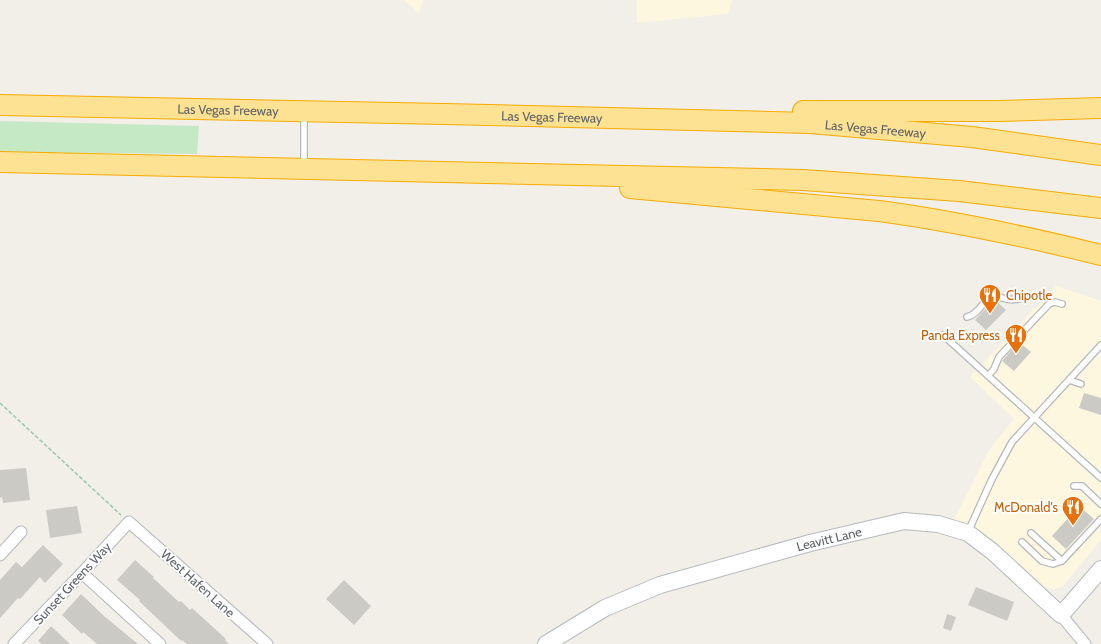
<svg xmlns="http://www.w3.org/2000/svg" width="1101" height="644" font-family="Cabin,sans-serif">
<style>
.commercial{fill:#fef7e0}
.green{fill:#c5e8c5}
.building{fill:#cccac5}
.lines{fill:none;stroke-linecap:round;stroke-linejoin:round}
.service-casing{stroke:#b5b8bc;stroke-width:8}
.minor-casing{stroke:#b5b8bc;stroke-width:13}
.secondary-casing{stroke:#b6babf;stroke-width:18}
.motorway-casing{stroke:#f9ab00;stroke-width:22}
.path{stroke:#9cc7a9;stroke-width:1.5;stroke-dasharray:4 2;stroke-linecap:butt}
.service{stroke:#fff;stroke-width:5.5}
.minor{stroke:#fff;stroke-width:11}
.secondary{stroke:#fff;stroke-width:16}
.motorway{stroke:#fde293;stroke-width:20}
.labels{text-anchor:middle;stroke-width:3.5;stroke-linejoin:round;paint-order:stroke}
.street-label{font-size:13px;fill:#5f6368;stroke:#fff}
.food-label{font-size:13px;fill:#c56008;stroke:#fff;text-anchor:end}
</style>
<rect width="100%" height="100%" fill="#f1efe8"/>
<path class="commercial" d="M404,0h19l-4,13z
M637,0h95l-4,14 -91,9z
M1056,286l45,15v239l-39,47 -7,2 -8,-1 -53,-46 -12,-7 -29,-13 36,-72 25,-31 -44,-42z"/>
<path class="green" d="M0,121l199,5 -2,28 -197,-2z"/>
<path class="building" d="M993,301h3l10,9 -20,20 -11,-10z
M1019,342l12,10 -17,19 -12,-10z
M1084,393l17,5v17l-22,-7z
M26,468l4,32 -27,3 -1,-6 -2,1v-28z
M77,506l5,27 -32,5 -4,-28z
M1079,506l15,13 -28,30 -14,-13z
M43,545l20,19 -18,19 -5,-6 -20,22 -2,-1 -18,20v-38l16,-18 6,5z
M135,560l19,17 -1,1 26,24 2,-1 9,9 2,-2 34,31 -1,1 4,4h-42l-5,-4 -1,1 -42,-40 1,-1 -23,-20z
M344,580l27,26 -17,19 -28,-26z
M976,587l38,15 -7,19 -39,-16z
M81,594l23,22 34,28h-41l-14,-12 -1,2 -20,-19z
M947,614l9,3 -5,14 -8,-3z
M51,626l19,18h-28l-4,-3z"/>
<g class="lines">
<g class="service-casing">
<path id="service" d="M304,115v50
M967,317c13,-3 15,-17 25,-20 9,-2 16,6 29,1
M943,335l158,143
M988,376l6,-7 5,-12 50,-53 6,-2 7,2
M1069,380l12,4
M1074,486h8l19,18
M968,532l24,-53 20,-37 89,-97
M1031,533l31,28
M1022,542l20,19 11,3 9,-3 39,-42"/>
</g>
<g class="minor-casing">
<path id="minor" d="M0,555l21,-23
M82,573l78,71
M1061,615l24,29
M14,644l68,-71 47,-51 138,122"/>
</g>
<g class="secondary-casing">
<g id="secondary">
<path id="s1" d="M546,644l59,-36 55,-23 150,-42 94,-22 34,3 30,9 25,19 68,63 40,-46"/>
</g>
</g>
<g class="motorway-casing">
<g id="motorway">
<path id="s2" d="M0,105l445,9 365,9 162,14 129,18"/>
<path d="M803,111h196l102,-3"/>
<path d="M0,162l803,18 156,11 142,17"/>
<path d="M630,188l249,23c75,10 149,26 222,44"/>
</g>
</g>
<path class="path" d="M0,403l121,112"/>
<use href="#service" class="service"/>
<use href="#minor" class="minor"/>
<use href="#secondary" class="secondary"/>
<use href="#motorway" class="motorway"/>
</g>
<defs>
<g id="restaurant-pin" transform="scale(1.15)"><path d="M0 17L-7.5 6A9.5 9.5 0 1 1 7.5 6Z" fill="#e8710a" stroke="#fff"/><path d="M-5-6h1v4h1v-4h1v4h1v-4h1v5L-1.5 .5V6h-2V.5L-5-1ZM5-6V6H3V1.5H1.5Q1.5-4 5-6Z" fill="#fff"/></g>
</defs>
<g fill-rule="evenodd">
<use href="#restaurant-pin" x="990" y="295"/>
<use href="#restaurant-pin" x="1016" y="335"/>
<use href="#restaurant-pin" x="1073" y="507"/>
</g>
<g class="labels">
<g class="street-label">
<text dy="5" stroke="none"><textPath href="#s2" startOffset="228">Las Vegas Freeway</textPath></text>
<text dy="5" stroke="none"><textPath href="#s2" startOffset="552">Las Vegas Freeway</textPath></text>
<text dy="5" stroke="none"><textPath href="#s2" startOffset="876">Las Vegas Freeway</textPath></text>
<text dy="5" stroke="none"><textPath href="#s1" startOffset="304">Leavitt Lane</textPath></text>
<text transform="translate(72 583) rotate(-47)" y="5">Sunset Greens Way</text>
<text transform="translate(198 583) rotate(42)" y="5">West Hafen Lane</text>
</g>
<g class="food-label">
<text x="1006" y="300" text-anchor="start">Chipotle</text>
<text x="1000" y="340">Panda Express</text>
<text x="1058" y="512">McDonald's</text>
</g>
</g>
</svg>
